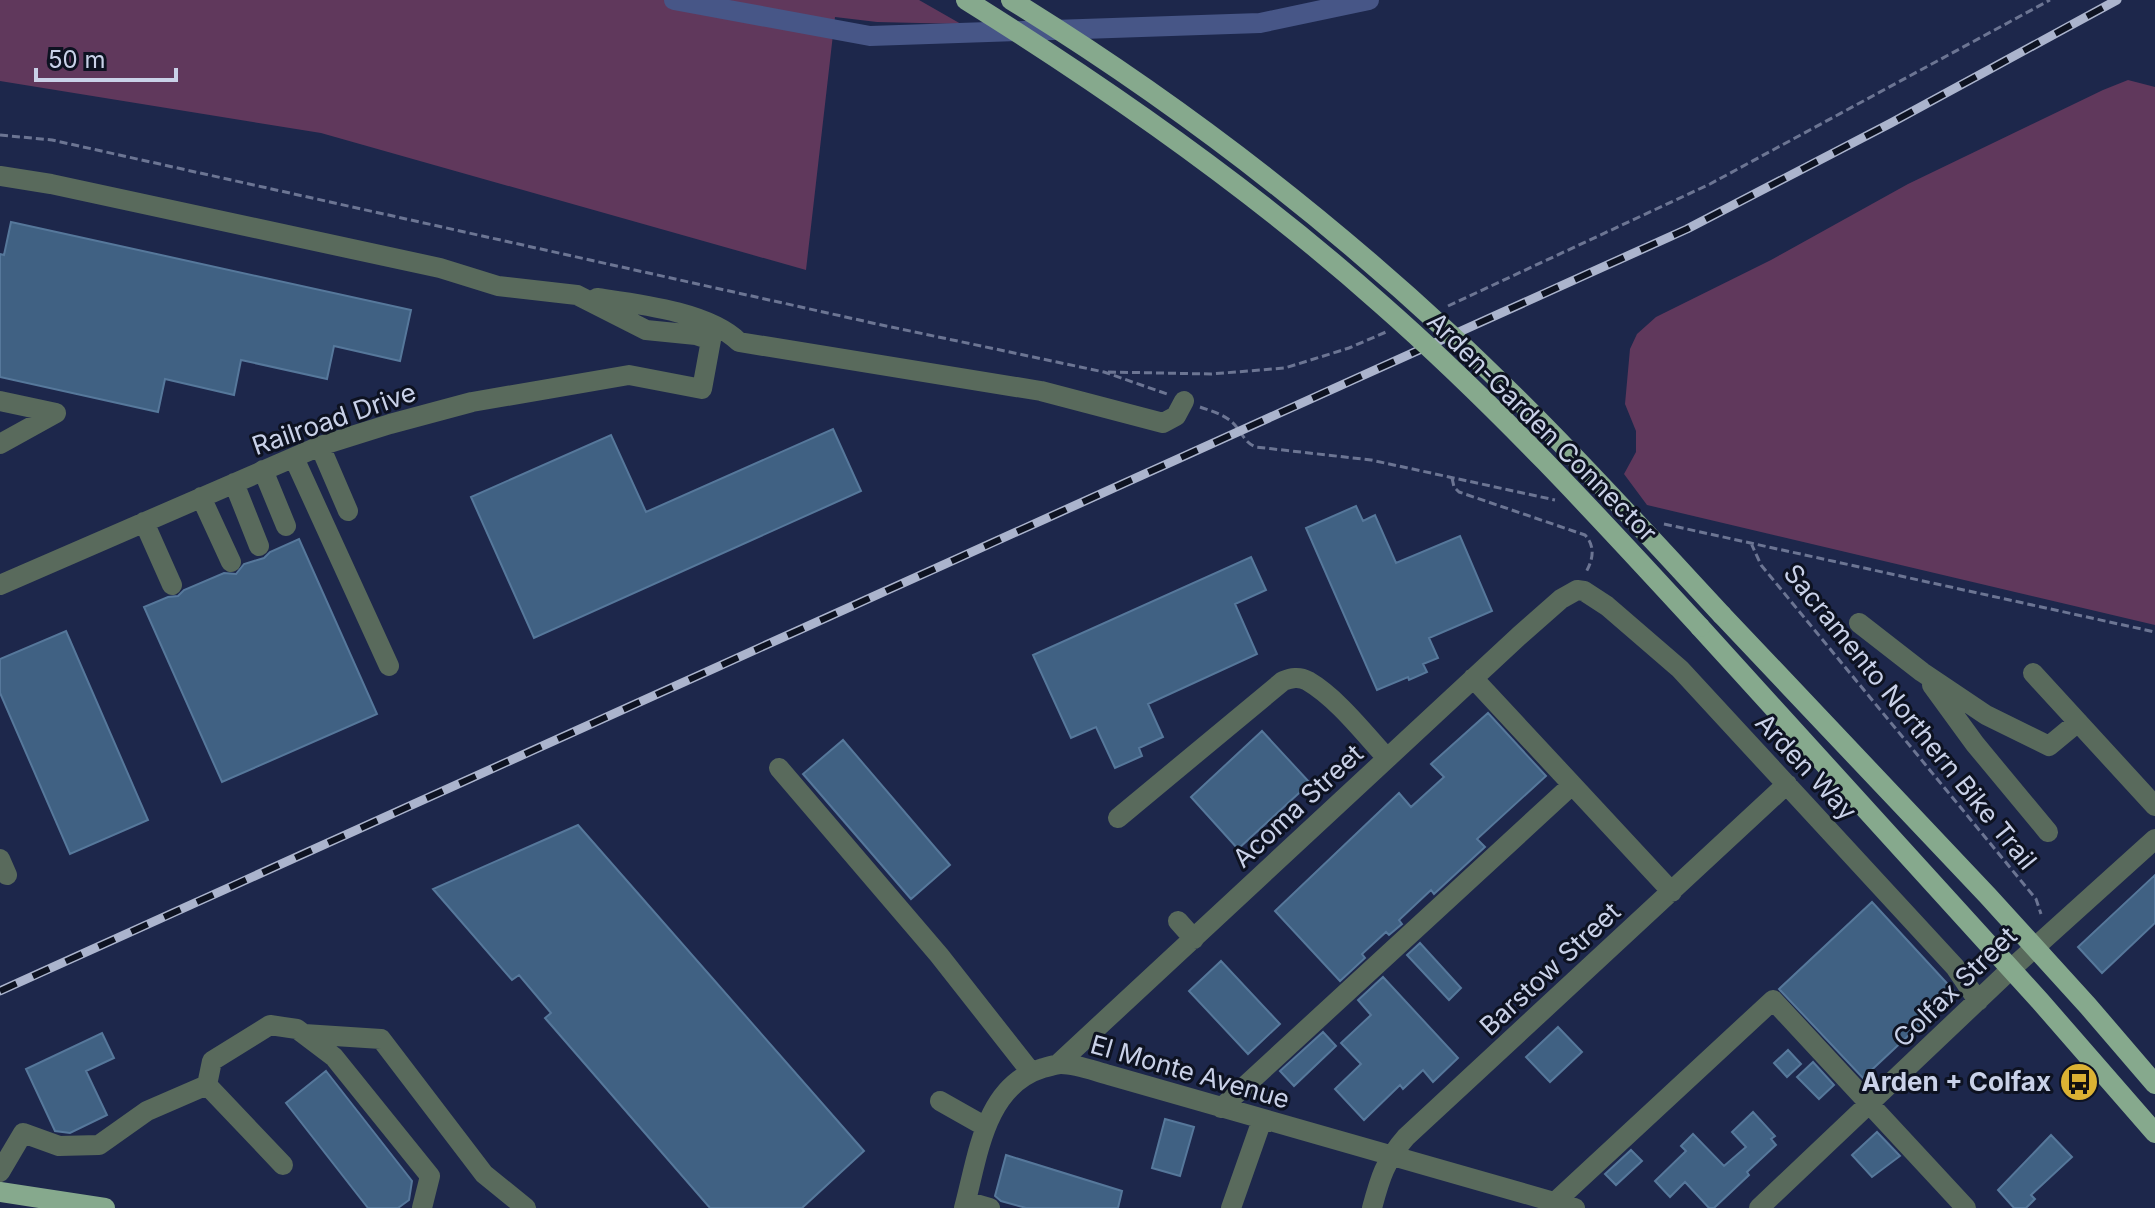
<svg xmlns="http://www.w3.org/2000/svg" width="2155" height="1208" font-family="Inter,sans-serif">
<style>
.green{fill:#60385c}
.lines{fill:none;stroke-linecap:round;stroke-linejoin:round}
.canal{stroke:#475687;stroke-width:20}
.building{fill:#406183;stroke:#56789b;stroke-width:2}
.path{stroke:#6c7593;stroke-width:3;stroke-dasharray:8 4;stroke-linecap:butt}
.minor{stroke:#596a5c;stroke-width:20}
.major{stroke:#86a98d;stroke-width:20}
.rail-casing{stroke:#abb4cd;stroke-width:9}
.rail{stroke:#0d1221;stroke-width:6;stroke-dasharray:18;stroke-linecap:butt}
.major-bridge{stroke:#86a98d;stroke-width:20}
.labels{text-anchor:middle;stroke-width:6;stroke-linejoin:round;paint-order:stroke}
.street-label{font-size:26px;fill:#c9d1e8;stroke:#0d1221}
.poi-label{font-size:26px;font-weight:bold;fill:#c9d1e8;stroke:#0d1221;text-anchor:end}
</style>
<rect width="100%" height="100%" fill="#1d274b"/>
<path class="green" d="M0,0h919l42,24 -84,-2 -42,-5 -29,253 -485,-137 -321,-52z
M2128,80l27,7v538l-508,-120 -23,-31 12,-22v-21l-11,-27 5,-55 7,-15 19,-17 115,-57 137,-76 195,-94z"/>
<g class="lines">
<path class="canal" d="M674,0l196,36 390,-13 109,-23"/>
</g>
<path class="building" d="M11,222l400,88 -11,51 -66,-15 -7,33 -86,-19 -7,35 -69,-16 -7,33 -158,-35v-123l4,1z
M833,429l28,62 -327,147 -63,-141 140,-62 35,77z
M1356,506l7,15 12,-6 21,48 64,-27 32,75 -63,27 9,20 -15,6 4,8 -18,8 -1,-3 -31,13 -71,-162z
M299,539l78,175 -155,68 -78,-175 24,-10 10,-1 6,-6 40,-17 12,1 8,-10 20,-6 6,-6z
M1251,557l15,33 -31,14 22,50 -109,50 15,33 -24,11 3,8 -27,12 -19,-41 -25,11 -38,-83z
M66,631l82,189 -78,34 -70,-161v-34z
M1488,713l58,63 -69,63 8,8 -51,47 -3,-4 -32,30 3,4 -13,11 -3,-3 -24,22 3,4 -25,23 -65,-70 124,-118 12,14 33,-30 -13,-13z
M1262,731l48,52 -72,66 -47,-52z
M843,740l107,125 -39,34 -108,-125z
M578,825l286,326 -62,57h-92l-165,-190 6,-5 -32,-38 -7,5 -79,-91z
M2155,875v48l-53,50 -24,-26z
M1872,902l83,90 -92,86 -84,-89z
M1420,943l41,45 -12,12 -42,-45z
M1221,961l59,63 -32,30 -59,-63z
M1383,977l75,81 -25,24 -10,-12 -20,19 -3,-4 -36,35 -29,-31 26,-25 -20,-21 30,-28 -13,-15z
M1558,1027l24,25 -32,30 -24,-25z
M1323,1032l13,14 -42,40 -14,-15z
M102,1033l12,25 -28,13 21,44 -37,18 -15,-2 -29,-62z
M1788,1050l13,14 -14,13 -13,-14z
M1813,1062l21,23 -15,14 -22,-22z
M326,1071l86,110 -3,19 -11,8h-30l-82,-105z
M1753,1112l22,24 -4,3 5,6 -29,27 2,3 -35,33h-5l-24,-26 -15,15 -15,-16 31,-30 -5,-5 12,-12 31,32 22,-19 -14,-15z
M1165,1119l29,8 -14,49 -28,-8z
M1877,1132l23,24 -28,21 -20,-22z
M2051,1135l21,22 -41,38 4,4 -9,9h-12l-16,-18z
M1631,1150l11,11 -26,24 -11,-11z
M1006,1155l116,36 -4,17h-92l-25,-7 -6,-5z"/>
<g class="lines">
<path class="path" d="M0,135l52,5 825,184 227,48 63,22
M1448,306l262,-122 340,-184
M1108,372l103,2 74,-6 64,-20 37,-16
M1200,407c11,4 23,7 32,15 10,9 11,20 24,25l115,13 184,40
M1452,478l2,9 5,5 126,43c11,12 8,25 0,39
M1664,524l491,108
M1751,543l10,22 275,334 5,15"/>
<path class="minor" d="M0,176l51,8 389,84 58,18 79,9 69,35 50,5 15,5 -9,49 -73,-14 -157,27 -82,22 -70,22 -320,139
M597,298c41,6 112,14 142,44l302,49 122,32 13,-7 8,-15
M0,401l56,12 -56,31
M320,446l28,65
M294,458l95,208
M263,470l23,56
M234,483l25,63
M201,497l30,65
M144,522l28,63
M1859,623l63,49 64,43 63,31 29,-24
M2033,673l122,133
M1473,678l199,214
M1932,685l43,59 73,88
M779,768l160,187 92,117
M1118,818l165,-137c8,-3 16,-5 25,0 29,17 56,52 79,77
M0,859l7,16
M1178,921l16,18
M304,1034l77,5 103,135 42,34
M1058,1064l461,-428 42,-37 16,-9 7,1 23,15 73,63 275,298 23,34
M207,1085l5,-24 58,-36 27,4 37,28 96,119 -8,32
M940,1101l46,26
M1221,1108l351,-323
M0,1172l23,-39 36,13 40,-1 48,-34 60,-26 76,80
M966,1201l24,7
M1555,1202l218,-202 193,208
M964,1208c14,-51 20,-122 79,-140 6,-1 12,-4 18,-4 16,0 33,7 48,11l466,133
M1231,1208l31,-88
M1372,1208c8,-30 13,-47 34,-71l381,-353
M1759,1208l252,-239 144,-130"/>
<path class="major" d="M1722,615l266,281 100,110 67,78
M1700,627l340,374 115,132
M0,1192l105,16"/>
<g class="rail-casing">
<path id="rail" d="M0,991l1687,-762 204,-106 226,-123"/>
</g>
<use href="#rail" class="rail"/>
<path class="major-bridge" d="M966,0c146,91 286,189 415,304 114,100 216,211 319,323
M1011,0c156,96 303,208 438,333 96,89 184,186 273,282"/>
</g>
<defs>
<g id="bus-disc" transform="scale(2)"><circle r="9.5" fill="#dbb233" stroke="#0d1221"/><path d="M-5-6H5V4H4V6H2V4H-2V6H-4V4H-5ZM-3.5-4V0h7V-4ZM-3.5 1.2v1.5H-2V1.2ZM2 1.2v1.5H3.5V1.2Z" fill="#111"/></g>
</defs>
<g fill-rule="evenodd">
<use href="#bus-disc" x="2079" y="1082"/>
</g>
<g class="labels">
<g class="street-label">
<text transform="translate(334 419) rotate(-19)" y="9">Railroad Drive</text>
<text transform="translate(1542 427) rotate(45)" y="9">Arden-Garden Connector</text>
<text transform="translate(1910 717) rotate(51)" y="9">Sacramento Northern Bike Trail</text>
<text transform="translate(1806 767) rotate(47)" y="9">Arden Way</text>
<text transform="translate(1298 806) rotate(-43)" y="9">Acoma Street</text>
<text transform="translate(1550 969) rotate(-43)" y="9">Barstow Street</text>
<text transform="translate(1955 987) rotate(-44)" y="9">Colfax Street</text>
<text transform="translate(1190 1072) rotate(16)" y="9">El Monte Avenue</text>
</g>
<g class="poi-label">
<text x="2051" y="1091">Arden + Colfax</text>
</g>
</g>
<path d="M36 68v12h140v-12" fill="none" stroke="#c9d1e8" stroke-width="4"/>
<text x="48" y="68" font-size="24" fill="#c9d1e8" stroke="#0d1221" stroke-width="6" paint-order="stroke">50 m</text>
</svg>
